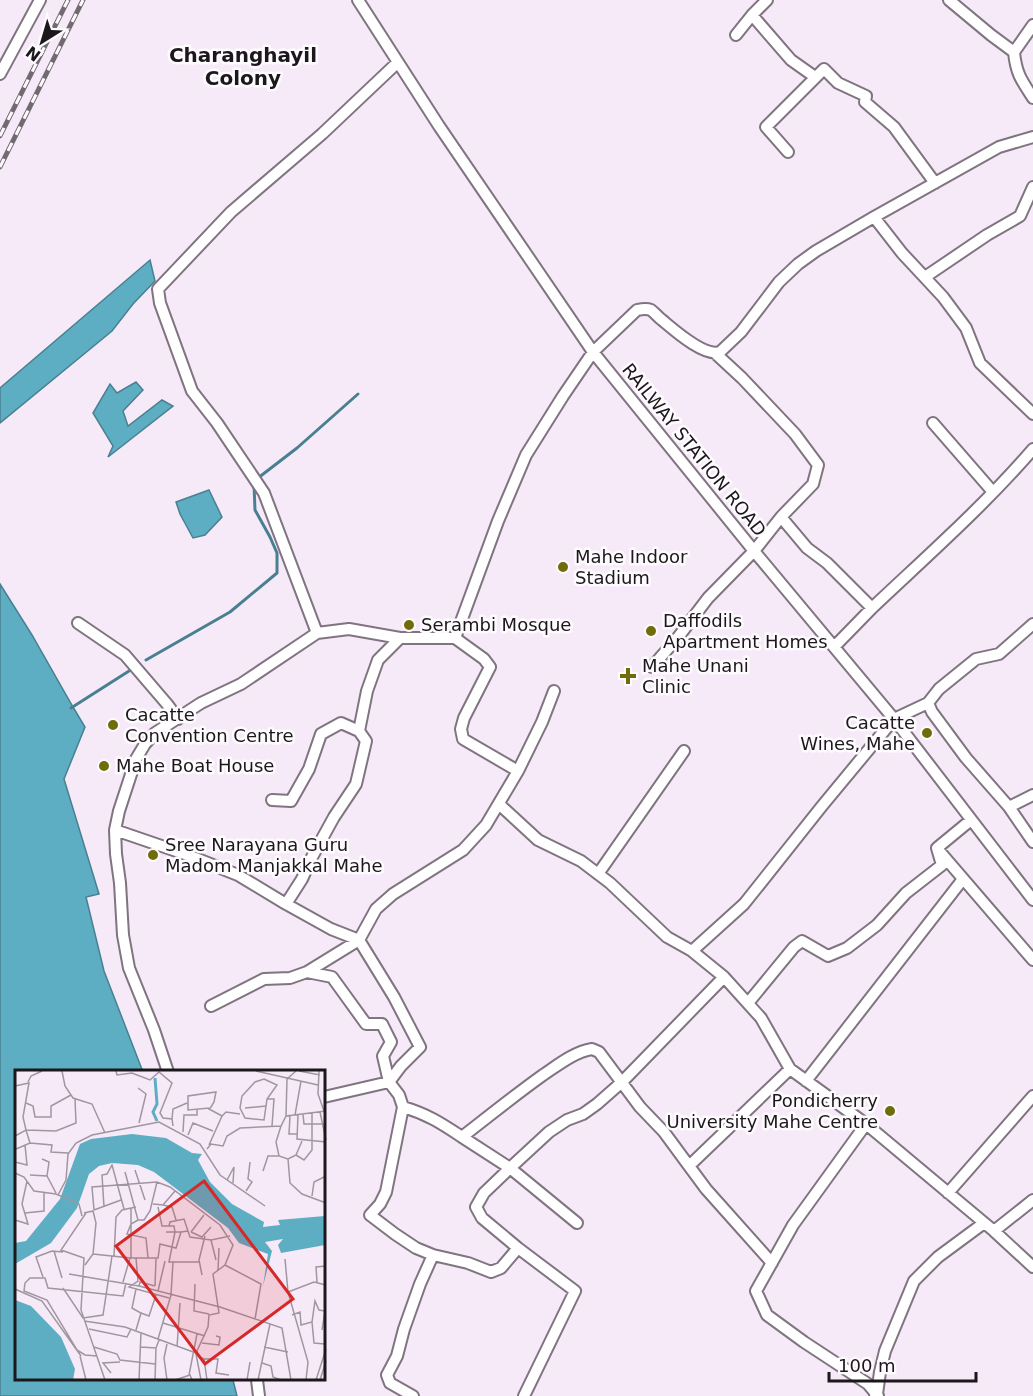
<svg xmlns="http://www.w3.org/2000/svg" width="1033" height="1396" font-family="'DejaVu Sans',sans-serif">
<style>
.water{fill:#5dadc3;stroke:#498091;stroke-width:1.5}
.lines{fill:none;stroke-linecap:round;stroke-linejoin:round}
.stream{stroke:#498091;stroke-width:3}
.minor-casing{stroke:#7f7480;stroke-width:14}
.minor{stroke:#fff;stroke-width:10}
.rail-casing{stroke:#726a72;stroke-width:5}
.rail{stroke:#fefbfe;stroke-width:3;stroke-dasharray:9;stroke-linecap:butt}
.poi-dot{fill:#6e6c0b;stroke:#fefbfe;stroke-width:2}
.labels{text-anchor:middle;stroke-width:5;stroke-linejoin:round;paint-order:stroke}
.street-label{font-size:18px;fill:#1b171b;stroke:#fefbfe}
.poi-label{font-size:18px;fill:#1b171b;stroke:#fefbfe;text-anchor:start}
.neighbourhood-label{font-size:20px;font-weight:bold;fill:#1b171b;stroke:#fefbfe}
.inset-river{fill:none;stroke:#5dadc3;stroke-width:3}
.inset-road{fill:none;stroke:#9f96a0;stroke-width:1.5}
.view{fill:#d62828;fill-opacity:0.15;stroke:#d62828;stroke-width:3}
.inset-edge{fill:none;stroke:#1b171b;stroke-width:3}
</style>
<rect width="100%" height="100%" fill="#f7eaf8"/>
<path class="water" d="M150,260l5,21 -22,23 -21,27 -112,92v-35z
M136,382l7,8 -20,21 5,15 34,-26 11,6 -65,51 5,-11 -20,-33 17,-29 7,9z
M209,490l13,27 -17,18 -12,3 -13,-24 -4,-12z
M0,584l32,51 41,72 12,20 -21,52 35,115 -13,3 18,74 39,101h-127v308h217l4,16h-237z"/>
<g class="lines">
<path class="stream" d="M258,478l39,-30 61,-54
M146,660l84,-48 47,-39v-20l-7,-16 -15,-27 -1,-25
M71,708l58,-37"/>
<g class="minor-casing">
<path id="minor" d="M358,0l81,126 154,226 161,199 140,168 139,181
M949,0l42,35 23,17
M752,15l15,-15
M1033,25l-19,27c2,21 7,28 19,46
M736,35l16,-20 39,45 24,17
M0,74l40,-74
M788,152l-22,-25 58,-58 14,14 28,13 -1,6 29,25 41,56
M874,217l28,36 41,44 23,31 14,35 53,51
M925,277l62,-42 33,-19 13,-29
M933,423l60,69
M781,517l26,31 20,15 45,45 -38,39
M872,608c55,-52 112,-102 161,-159
M78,623l47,32 42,49 11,15
M317,633l-53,-140 -47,-70 -25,-32 -32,-88 -2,-14 73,-77 91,-78 75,-71
M455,638l29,21 6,8 -26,51 -3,11 2,10 55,32
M652,667l27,-31 29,-38 46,-47 27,-34 32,-33 5,-19 -23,-31 -53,-56 -27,-25
M928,703l4,9 34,46 43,49 24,35
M272,800l19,1 18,-32 12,-35 20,-11 18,8 8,-40 11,-31 22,-22
M500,805l38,35 43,21 29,22 57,54 25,14 32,26 -102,105 -25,22 -14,10 -16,6 -18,12 -39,36 67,55
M1009,807l24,-12
M115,830l70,24 53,21 48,29 16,-25 10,-22 22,-40 22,-33 10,-43 -7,-10
M941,853l92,107
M598,874l86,-123
M286,904l45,25 28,11 35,57 26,50 -19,19 -12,16 -65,15
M692,951l52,-47 78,-98 72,-87 34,-16 11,-14 37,-30 23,-5 34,-30
M307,972l52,-32 17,-31 17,-15 70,-44 23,-25 32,-54 24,-49 12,-31
M724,977l37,41 29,51
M748,1003l46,-56 8,-6 26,15 19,-8 30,-23 29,-32 36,-28 -5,-17 34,-28
M211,1006l53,-27 26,-1 17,-6 25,5 34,47h16l9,18 -8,14 6,26 10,13 4,12 -17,85 -6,12 -10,11 25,19 21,14 17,7 35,8 23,9 10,-4 17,-20
M168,1072l-14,-42 -25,-62 -6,-33 -3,-52 -4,-29 -1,-24 4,-19 17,-52 9,-15 10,-11 46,-30 40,-19 76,-51 32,-4 51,9h55l43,-117 28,-66 37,-59 30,-44 44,-42c5,-1 9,-2 14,0 4,3 7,7 11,10 12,10 42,37 58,32l21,-20 38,-50 19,-18 18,-13 58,-34 125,-70 34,-10
M806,1081l157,-202
M403,1107c24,7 38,16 59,30 27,-21 53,-42 81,-62 15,-10 31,-23 49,-26l7,3 41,55 24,25 25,34 101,-97 76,55 128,107
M866,1124l-73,101 -37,66 11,24 37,27 64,42 10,12
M462,1137l48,31 -26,25 -8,14 6,11 36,30 57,43 -51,105
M689,1166l17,23 66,74
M948,1193l85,-97
M1033,1200l-39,31 39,36
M257,1380l2,16
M413,1396l-23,-13 -3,-8 10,-19 7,-27 16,-45 13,-29
M875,1396l2,-2 3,-22 5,-21 29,-70 24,-24 46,-34"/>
</g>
<use href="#minor" class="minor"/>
<g class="rail-casing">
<path id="rail" d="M0,136l68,-136
M0,167l83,-167"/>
</g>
<use href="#rail" class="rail"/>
</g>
<g class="poi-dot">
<circle cx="563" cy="567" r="6"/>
<circle cx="409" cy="625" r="6"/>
<circle cx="651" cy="631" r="6"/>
<path d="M625 667h6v6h6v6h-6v6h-6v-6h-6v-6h6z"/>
<circle cx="113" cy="725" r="6"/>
<circle cx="927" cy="733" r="6"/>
<circle cx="104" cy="766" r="6"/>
<circle cx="153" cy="855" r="6"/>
<circle cx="890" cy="1111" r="6"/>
</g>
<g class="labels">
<g class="street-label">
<text transform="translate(694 450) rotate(51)" y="6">RAILWAY STATION ROAD</text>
</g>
<g class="poi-label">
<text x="575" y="563">Mahe Indoor<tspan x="575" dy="21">Stadium</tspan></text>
<text x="663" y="627">Daffodils<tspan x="663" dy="21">Apartment Homes</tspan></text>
<text x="421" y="631">Serambi Mosque</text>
<text x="642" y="672">Mahe Unani<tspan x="642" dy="21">Clinic</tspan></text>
<text x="125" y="721">Cacatte<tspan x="125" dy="21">Convention Centre</tspan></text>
<text x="915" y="729" text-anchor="end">Cacatte<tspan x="915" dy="21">Wines, Mahe</tspan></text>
<text x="116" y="772">Mahe Boat House</text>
<text x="165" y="851">Sree Narayana Guru<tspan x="165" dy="21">Madom Manjakkal Mahe</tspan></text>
<text x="878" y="1107" text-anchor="end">Pondicherry<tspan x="878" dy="21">University Mahe Centre</tspan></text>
</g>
<g class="neighbourhood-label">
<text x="243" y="62">Charanghayil<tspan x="243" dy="23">Colony</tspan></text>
</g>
</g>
<g transform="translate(15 1070)">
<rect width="310" height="310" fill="#f7eaf8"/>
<path d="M117,64l34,4 26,15 10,1 -4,6 12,22 22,22 32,18 -1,5 17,-2 -2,-5 47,-4v29l-44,8 -3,-8 5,-6 -18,3 7,9 -9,35 5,-32 -29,-11 -11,-15 -74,-56 -16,-7 -26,-2 -13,3 -10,8 -12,34 -26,35 -36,21v-21l11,-2 34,-42 20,-55 11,-5zM0,230l16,6 30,31 14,32 -2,11h-58z" fill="#5dadc3"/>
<path class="inset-river" d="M140,8l2,26 -4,8 4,9"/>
<path class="inset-road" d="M47,1l3,15 8,12 19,6 13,29M101,1l1,4 15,-2 18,7 9,-8 13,11 -12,30 3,5 9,1 1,7M241,1l62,14M284,1l21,4M304,1l-1,23 6,17M249,9l13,6 -10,14 -3,21 -19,-2 -5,-10 2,-12 13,-14zM13,12l3,-6 11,-5M0,16l14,-3 -6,34 3,13 30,1 20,-8 -1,-24M123,18l8,6 -7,29M252,29h7l-2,27M11,33l7,3 2,11h16v-11l20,-11M195,38l-22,2v-14l28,-4 -2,10 -3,5 -2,2 13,7 4,-4 14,2M230,38l21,-2M305,42l6,28M288,44l1,10h22M280,45l6,-34M283,45l-1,24 29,3M271,46l40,-5M275,46l-1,18h8M157,49l1,-10 14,-6M266,56l-5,16 3,14 9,3 2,24 12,11 24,9M168,62l1,-17h13v-6M173,65l5,-12 20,8M0,66l11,-6 4,13M194,75l13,-29M1,79l14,-6 22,2 -1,7 17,1M192,79l4,-5 12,2 4,-10 13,-8 41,-2 5,-10 1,-37 9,-8M281,85l8,5 8,-10v-37M27,89l7,3 -2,14M273,89l8,-4 6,-14M0,92l12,3 -2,-20M120,100l10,30M248,101l5,-15h11M110,102l13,48h6l6,-9 7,-29M0,103l9,4 10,14 22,3 23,10 3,12M15,105l17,1 9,17M212,110l7,-13 -1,16M231,121l6,-9 -4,-3 2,-17M43,125l8,-15 2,-26 8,-11 16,-8 67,-13 41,22 20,31 45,31M297,126l2,-14 12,-6M138,134l10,1 12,-14M148,135l9,2 4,13M89,137l-2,-32 5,-1 5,-9 12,44M143,137l4,19h12l1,6h6M116,138v50M79,140l27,-10M10,143l19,-2v-18M69,143l9,-2 3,12 -3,31 -8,11M71,143l-25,37 23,8 -3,52 24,70M0,150l13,4 -6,-20 5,-23M123,150l-7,4 -4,10 19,4 2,20M154,156l1,-4 14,-3 6,18 21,3M151,162h9l-6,30h30M176,162l11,5 9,-10M176,162l13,-17M39,181l8,27M78,184l37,4 -7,24M99,186l2,-39 6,-7 14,-3M115,188h28l2,-14 16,4 5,-16 7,-1M121,188l2,23 -9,6 40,11M270,189l3,33M201,190l-5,-20 19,-4M210,195l36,19 -6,35M203,200l1,-22M54,204l70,12 81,21 62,21 9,52M187,205l-3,-15 6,-24M28,207l-7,-20 16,-6 11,1M302,212l-1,-15 10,-1M180,214l-1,27 15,3M124,216l1,-4 15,4M140,216l1,-27M48,218l20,30 20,-3 9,-59M0,219l27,12 39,55M143,221l7,-30M126,243l8,3 7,-21M277,245l8,-3 1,13 11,-3 3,-21 4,9 6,1 -3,19M69,251l41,6 71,26 12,-26 1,-12 10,-2 -6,-39 12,-9 8,-20 -13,-20 -50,-38 -13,-5 -65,5 2,23M297,252l2,21 11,1M148,253l42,13M74,259l38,8 4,-8M121,260l5,-17 -9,-5 4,-19M143,269l13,-44 2,-33M187,273l17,2 1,-8 -4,-1M79,277l23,7 3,6 35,4M125,277l16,1 3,-8M162,277l3,-44M249,277l24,5M181,284l5,26M65,286l6,24M82,286l-12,-1 -8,-5 -30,-50 -23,-9 1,-8 5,-5h15l3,10 75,8 3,-13M183,286l6,3 3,21M189,289h14l-2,14 13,2M247,293l9,3 2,11 8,3M96,303l-8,-10 17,-1M174,305l8,-41M124,310l2,-48M140,310l1,-32M152,310l-3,-22 3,-14M160,310l15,-5 2,5M232,310l3,-18M243,310l12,-56M291,310l2,-18 -20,-70 26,-10 12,3M301,310l10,-31M305,310l6,-19"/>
<path class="view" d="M189,111l89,118 -88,65 -89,-118z"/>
<rect width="310" height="310" class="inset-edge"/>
</g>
<g transform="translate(42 42) rotate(217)" stroke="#fefbfe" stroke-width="4.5" paint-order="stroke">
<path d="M0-4.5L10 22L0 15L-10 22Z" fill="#1b171b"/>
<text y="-9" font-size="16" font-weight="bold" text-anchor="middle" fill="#1b171b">N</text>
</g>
<path d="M829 1372v9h147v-9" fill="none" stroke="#1b171b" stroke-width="3"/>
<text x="838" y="1372" font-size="18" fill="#1b171b" stroke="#fefbfe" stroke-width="4.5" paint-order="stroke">100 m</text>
</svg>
